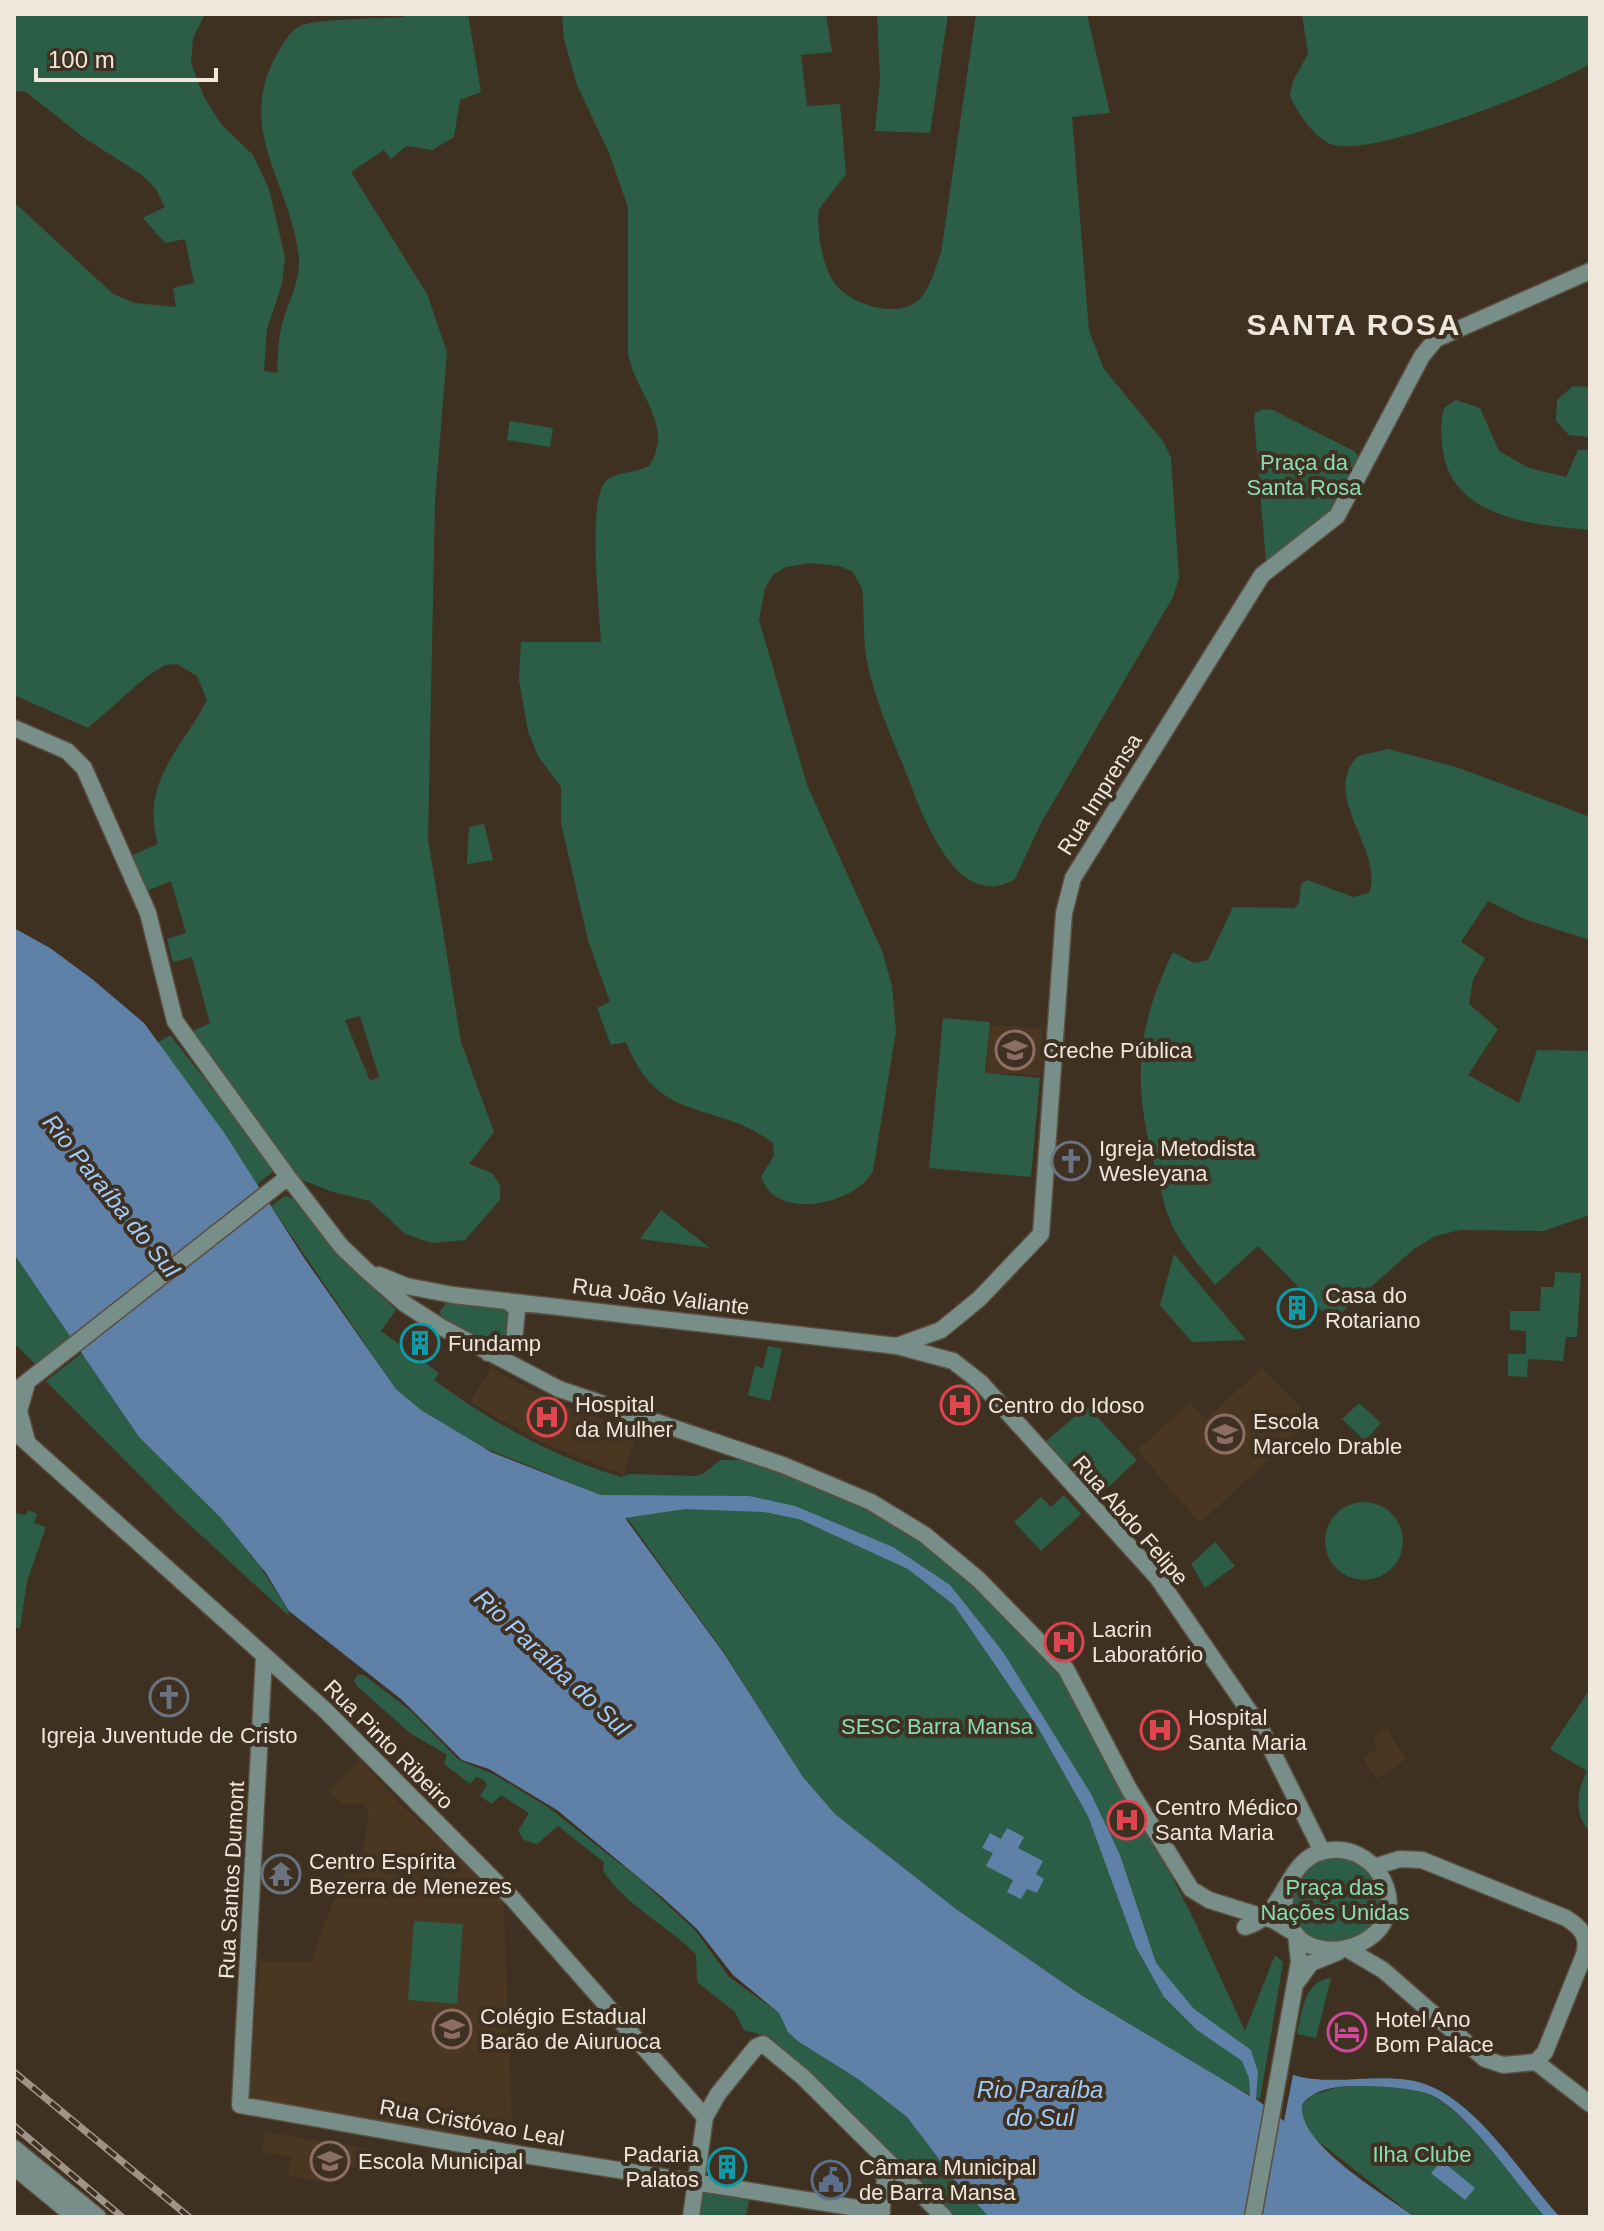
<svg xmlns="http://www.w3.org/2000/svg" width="1604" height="2231" font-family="Helvetica,sans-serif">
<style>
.built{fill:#4a3721}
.green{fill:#2c5e47;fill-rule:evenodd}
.water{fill:#5f81a7;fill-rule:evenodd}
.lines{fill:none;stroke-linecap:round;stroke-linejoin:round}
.secondary-casing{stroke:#5a4e40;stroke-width:19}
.secondary{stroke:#788e89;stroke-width:16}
.rail-casing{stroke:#9f9487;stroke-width:7}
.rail{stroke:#3f3121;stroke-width:4;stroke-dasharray:12;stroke-linecap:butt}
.labels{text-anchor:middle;stroke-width:8;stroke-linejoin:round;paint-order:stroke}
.park-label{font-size:22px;fill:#89ddb4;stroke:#3f3121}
.street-label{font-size:22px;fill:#efe6dc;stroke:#3f3121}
.poi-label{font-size:22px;fill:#efe6dc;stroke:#3f3121;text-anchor:start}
.water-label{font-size:24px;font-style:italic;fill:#a1cbfb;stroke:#3f3121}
.district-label{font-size:30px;font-weight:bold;letter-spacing:2px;fill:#efe6dc;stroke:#3f3121}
</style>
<rect width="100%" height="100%" fill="#3f3121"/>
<path class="built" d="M989,1025l54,3 -2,47 -54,-2z
M491,1368l66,36 81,26 -14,45 -81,-32 -73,-41z
M1262,1368l50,51 -112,104 -63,-73 53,-47 16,16z
M1387,1729l19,30 -30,20 -13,-22 15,-9 -6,-11z
M360,1760l42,46 101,90 10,244 -104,-12 -160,-26 10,-141 52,1 31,-86 21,-24 6,-38 -6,-11 -21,1 -14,-13z
M265,2132l106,17 -3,20 -30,-5 -4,20 -46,-8 3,-19 -29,-5z"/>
<path class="green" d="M14,14h191l-12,24 -2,26 13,33 17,27 32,31 16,34 16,68 -3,27 -15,45 -3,42 13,2c1,-16 1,-33 5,-49 6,-21 18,-42 17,-65 -7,-76 -65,-127 -22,-205 6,-10 12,-22 23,-28 17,-8 81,-7 104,-9v-3h64l13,78 -21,8 -6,37 -22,13 -26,-4 -15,13 -7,-9 -33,22 76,122 20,58 -12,149 -7,338 33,203 33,90 -25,32 23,9 8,12v15l-35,40 -33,3 -27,-9 -35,-33 -37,-9 -44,-17 -96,-144 17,-8 -18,-66 -19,5 -6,-23 19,-6 -15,-52 -24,10 -17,-35 28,-12c-18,-62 23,-94 49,-144l-10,-24 -20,-12 -12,1 -19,12 -58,51 -74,-33v-493l99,92 22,9 41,4 -3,-19 21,-5 -9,-44 -20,4 -22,-25 22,-11 -9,-18 -14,-14 -59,-38 -57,-45 -12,-1zM360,1016l19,61 -9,4 -25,-61z
M562,14h264l6,38 -31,3 6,51 33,-2 6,70 -27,35c-3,19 3,55 14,72 14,22 60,38 83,21 14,-10 19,-34 25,-49l35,-239h111l23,99 -38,4 17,214 15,38 59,72 8,17 8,120 -6,19 -132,226 -26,56c-60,36 -95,-71 -110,-109 -14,-34 -29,-68 -37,-104 -6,-26 -3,-52 -6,-78l-10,-17 -13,-5 -28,-3 -25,4 -13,8 -8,13 -6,32 48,165 75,166 10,35 4,45 -23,140c-17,34 -100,51 -112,5l13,-20 -1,-13c-60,-45 -113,-16 -147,-101l-15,3 -14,-37 13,-6 -22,-62 -27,-117v-36l-23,-31 -10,-25 -9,-51 2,-38h80c-1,-28 -15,-146 6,-162 12,-9 29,-7 42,-14 27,-41 -15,-74 -21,-113v-146l-19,-54 -32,-68 -13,-46z
M877,14h71l-18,119 -55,-2 5,-52z
M1302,14h288v50c-40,24 -216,93 -257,81 -17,-5 -37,-33 -43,-50l3,-14 15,-27z
M1573,386l17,1 -2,50 -19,-2 -13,-14 1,-21z
M1456,400l24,8 19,43 30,17 37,9 12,-27h12v80c-55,-5 -137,-11 -147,-79 -2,-15 -3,-28 1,-43z
M1263,409l10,1 81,41 6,7 -32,64 -62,40 -12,-145 1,-4z
M510,421l43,7 -3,19 -43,-7z
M1388,749l68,18 134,50v123l-63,-20 -39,-19 -27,41 24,16 -12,22 -4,24 29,25 -30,46 51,28 18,-53 53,1v164l-47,16 -83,-1 -25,6 -21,13 -82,72 -74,-75 -43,39c-12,-16 -27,-31 -37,-49 -12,-19 -16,-43 -22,-64 -23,-86 -22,-140 17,-220l21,11 14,-3 25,-53 61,1 5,-5 2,-19 6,-4 46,17 16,-4c16,-43 -50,-97 -11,-137z
M484,824l9,36 -26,4 2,-37z
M943,1018l47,4 -5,51 55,5 -9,99 -102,-9z
M170,1035l106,134 -26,21 -106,-139z
M285,1196l11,3 66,79 34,32 -15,21 58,42 -5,7c55,41 121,78 187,97l10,-3 64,2 8,-2 17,-14h23l40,11 112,45 150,130 75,128 75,148 50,109 30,-76 8,7 -23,138 -65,-34 -114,-71 -125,-86 -121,-95 -32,-37 -80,-126 -93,-129 -29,-27 -121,-49 -59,-36 -25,-21 -125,-183z
M661,1210l49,38 -70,-9z
M14,1254l57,82 -36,28 -21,-21z
M1174,1254l72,86 -54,2 -32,-37z
M1555,1272l26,1 -4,64h-11l-3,24 -35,-2 -1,18 -19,-1v-22h18v-23l-16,-1v-19h30l1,-24h13z
M448,1301l62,7 -1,28 -8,9 -11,-1 -48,-24 -2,-9z
M768,1346l14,3 -12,52 -22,-6 7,-29 8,2z
M82,1353l56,83 82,81 39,48 29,44 1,7 -110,-101 -133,-134z
M1359,1403l22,20 -16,18 -23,-22z
M1087,1406l50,54 -43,41 -50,-58z
M1064,1495l17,19 -40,37 -27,-29 27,-25 10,10z
M1325 1541a39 39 0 1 1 78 0a39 39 0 1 1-78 0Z
M28,1510l9,4 -3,9 12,4 -19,54 -7,47 -6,-1v-114l12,2z
M1215,1542l20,24 -30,22 -14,-24z
M357,1675h7l47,36 48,49 34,14 55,33 95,75 52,48 34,47 50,36 20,29 59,37 49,38 51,67 31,33h-36l-183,-180 -26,-7 -9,-18 -38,-30 -1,-28c-31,-30 -68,-47 -93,-83l1,-9 -46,-36 -21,18 -13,-4 -6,-9 11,-18 -28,-18 -9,9 -12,-8 7,-11 -3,-5 -8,-3 -6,7 -26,-20 3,-9 -37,-22 -52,-46 -4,-6z
M1590,1689v143c-17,-18 -13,-41 -3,-61l-37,-22z
M1290 1900a45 45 0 1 1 90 0a45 45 0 1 1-90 0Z
M414,1921l49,3 -6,80 -49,-4z
M1331,1978l-15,60 -19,-4c5,-22 7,-54 34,-56z
M1339,2087c28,-2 59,-2 86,6 38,12 93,92 120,124h-130l-106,-83 -8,-16 1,-13 10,-10z
M701,2187l49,8 -4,22h-50z"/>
<path class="water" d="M14,928l36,20 42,31 52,44 81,111 79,124 92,131 25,21 70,42 110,43 148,1 46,10 98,41 57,38 53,67 88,142 29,61 36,108 38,46 57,41 7,22 -2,27 28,22 9,-46c36,11 78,-1 116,5 62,9 109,92 151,137h-15c-28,-32 -81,-112 -119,-124 -22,-6 -46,-7 -68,-7 -19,0 -45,2 -56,19 -5,39 83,90 113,112h-426l-31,-33 -51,-67 -49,-38 -59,-37 -11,-10 -9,-19 -46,-38 -36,-46 -35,-32 -105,-87 -68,-41 -27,-9 -60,-60 -113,-89 -23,-38 -46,-56 -81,-80 -125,-183zM685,1509l79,3 35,7 109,50 46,36 85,124 49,87 48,131 28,50 33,33 45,31 7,17 1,18 -169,-101 -125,-86 -121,-95 -32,-37 -80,-125 -98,-134z
M1007,1828l17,9 -6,11 25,13 -7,13 8,5 -7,14 -10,-4 -6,10 -14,-7 6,-12 -27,-14 7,-13 -11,-5 8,-15 11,6z
M1442,2161l33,27 -10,12 -34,-27z"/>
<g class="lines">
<g class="secondary-casing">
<path id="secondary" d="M14,728l53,23 17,17 64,145 27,108 113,156 53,69 25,24 39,34 36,23 118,62 224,76 88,37 54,33 53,44 88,90 63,120 62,100 18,11 64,20 23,14 3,28 -46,255
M379,1275l27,11 47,9 444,51 56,15 27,21 177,195 103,150 62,124
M897,1346l44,-16 38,-31 62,-65 23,-321 9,-35 189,-303 75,-59 85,-160 14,-17 154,-68
M488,1353l19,-3 7,-9 3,-31 -9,-9
M27,1383l-8,28 8,30
M14,1392l274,-215
M14,1431l311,279 187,188 193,219
M264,1657l-24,448 284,50 358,57
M1374,1867l26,-8 22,1 144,58c16,10 23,19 18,37l-39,97 -9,10
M1245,1927c44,-11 38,-74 87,-77 18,-2 37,8 47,23 50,80 -110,116 -93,15
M1349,1950l34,20 102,89 18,6 33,-3
M1297,1982l14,-19 27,-11
M1536,2062l54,42
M14,2148l84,69
M880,2156l5,24 -4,37
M14,2167l61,50
M691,2217l14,-100 13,-23 38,-47 7,-3 40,33 141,140"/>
</g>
<use href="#secondary" class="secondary"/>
<g class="rail-casing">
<path id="rail" d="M14,2072l175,145
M14,2126l108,91"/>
</g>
<use href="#rail" class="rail"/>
</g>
<defs>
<g id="school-ring" transform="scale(2)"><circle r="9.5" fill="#3f3121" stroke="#8d6e63" stroke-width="1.5"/><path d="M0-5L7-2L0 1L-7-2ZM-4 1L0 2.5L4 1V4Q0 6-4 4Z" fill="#8d6e63"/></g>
<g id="church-ring" transform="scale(2)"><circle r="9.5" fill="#3f3121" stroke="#6b7280" stroke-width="1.5"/><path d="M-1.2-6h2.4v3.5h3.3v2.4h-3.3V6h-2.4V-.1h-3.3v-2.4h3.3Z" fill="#6b7280"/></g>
<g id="building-ring" transform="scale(2)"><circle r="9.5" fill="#3f3121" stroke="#0f9aa8" stroke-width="1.5"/><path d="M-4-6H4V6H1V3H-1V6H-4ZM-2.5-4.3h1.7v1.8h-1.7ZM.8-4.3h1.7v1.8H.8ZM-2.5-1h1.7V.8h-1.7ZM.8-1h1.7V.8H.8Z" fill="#0f9aa8"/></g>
<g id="hospital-ring" transform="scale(2)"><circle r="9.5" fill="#3f3121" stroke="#e0444e" stroke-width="1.5"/><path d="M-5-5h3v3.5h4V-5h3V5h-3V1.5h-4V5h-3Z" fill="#e0444e"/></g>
<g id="temple-ring" transform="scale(2)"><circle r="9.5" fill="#3f3121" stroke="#6b7280" stroke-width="1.5"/><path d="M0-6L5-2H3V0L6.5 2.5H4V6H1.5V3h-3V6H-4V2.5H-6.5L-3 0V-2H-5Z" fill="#6b7280"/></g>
<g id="hotel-ring" transform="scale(2)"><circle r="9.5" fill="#3f3121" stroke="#d1479c" stroke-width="1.5"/><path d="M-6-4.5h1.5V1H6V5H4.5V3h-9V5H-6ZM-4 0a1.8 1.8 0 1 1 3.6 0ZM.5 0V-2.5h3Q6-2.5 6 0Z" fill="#d1479c"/></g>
<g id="civic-ring" transform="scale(2)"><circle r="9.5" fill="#3f3121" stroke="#5c6f8a" stroke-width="1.5"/><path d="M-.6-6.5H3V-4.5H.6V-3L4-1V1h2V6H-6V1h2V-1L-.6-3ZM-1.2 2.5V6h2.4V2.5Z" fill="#5c6f8a"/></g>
</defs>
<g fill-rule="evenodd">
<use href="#school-ring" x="1015" y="1050"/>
<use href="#church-ring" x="1071" y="1161"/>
<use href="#building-ring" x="1297" y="1308"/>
<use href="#building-ring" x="420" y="1343"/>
<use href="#hospital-ring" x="960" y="1405"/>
<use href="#hospital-ring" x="547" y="1417"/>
<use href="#school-ring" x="1225" y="1434"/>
<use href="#hospital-ring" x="1064" y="1642"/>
<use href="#church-ring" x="169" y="1697"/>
<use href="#hospital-ring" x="1160" y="1730"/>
<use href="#hospital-ring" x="1127" y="1820"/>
<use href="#temple-ring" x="281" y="1874"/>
<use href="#school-ring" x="452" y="2029"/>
<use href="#hotel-ring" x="1347" y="2032"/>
<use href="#school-ring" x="330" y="2161"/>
<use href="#building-ring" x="727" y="2167"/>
<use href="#civic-ring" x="831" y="2180"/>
</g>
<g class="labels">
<g class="park-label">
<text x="1304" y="470">Praça da<tspan x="1304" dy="25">Santa Rosa</tspan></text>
<text x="937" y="1734">SESC Barra Mansa</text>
<text x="1335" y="1895">Praça das<tspan x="1335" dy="25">Nações Unidas</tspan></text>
<text x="1422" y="2162">Ilha Clube</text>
</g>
<g class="street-label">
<text transform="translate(1099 794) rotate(-58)" y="8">Rua Imprensa</text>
<text transform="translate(661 1296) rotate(7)" y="8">Rua João Valiante</text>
<text transform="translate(1131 1520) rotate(49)" y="8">Rua Abdo Felipe</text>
<text transform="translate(389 1744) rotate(45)" y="8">Rua Pinto Ribeiro</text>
<text transform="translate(231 1880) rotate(-87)" y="8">Rua Santos Dumont</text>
<text transform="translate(472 2122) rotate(10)" y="8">Rua Cristóvao Leal</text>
</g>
<g class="poi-label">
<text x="1043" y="1058">Creche Pública</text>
<text x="1099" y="1156">Igreja Metodista<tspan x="1099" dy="25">Wesleyana</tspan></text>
<text x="1325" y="1303">Casa do<tspan x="1325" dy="25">Rotariano</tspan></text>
<text x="448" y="1351">Fundamp</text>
<text x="575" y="1412">Hospital<tspan x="575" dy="25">da Mulher</tspan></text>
<text x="988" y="1413">Centro do Idoso</text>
<text x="1253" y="1429">Escola<tspan x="1253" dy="25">Marcelo Drable</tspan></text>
<text x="1092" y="1637">Lacrin<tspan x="1092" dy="25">Laboratório</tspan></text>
<text x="1188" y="1725">Hospital<tspan x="1188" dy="25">Santa Maria</tspan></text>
<text x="169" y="1743" text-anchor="middle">Igreja Juventude de Cristo</text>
<text x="1155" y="1815">Centro Médico<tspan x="1155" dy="25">Santa Maria</tspan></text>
<text x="309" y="1869">Centro Espírita<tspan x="309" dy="25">Bezerra de Menezes</tspan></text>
<text x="480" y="2024">Colégio Estadual<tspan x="480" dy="25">Barão de Aiuruoca</tspan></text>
<text x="1375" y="2027">Hotel Ano<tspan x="1375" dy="25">Bom Palace</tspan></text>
<text x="699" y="2162" text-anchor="end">Padaria<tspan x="699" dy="25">Palatos</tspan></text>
<text x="358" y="2169">Escola Municipal</text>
<text x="859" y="2175">Câmara Municipal<tspan x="859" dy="25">de Barra Mansa</tspan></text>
</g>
<g class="water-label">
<text transform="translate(111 1196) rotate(51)" y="8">Rio Paraíba do Sul</text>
<text transform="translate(552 1663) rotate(43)" y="8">Rio Paraíba do Sul</text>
<text x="1040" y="2098">Rio Paraíba<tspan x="1040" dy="28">do Sul</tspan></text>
</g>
<g class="district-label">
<text x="1354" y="335">SANTA ROSA</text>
</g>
</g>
<rect width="1604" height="2231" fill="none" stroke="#efe6dc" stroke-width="32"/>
<path d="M36 68v12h180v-12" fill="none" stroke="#efe6dc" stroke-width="4"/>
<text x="48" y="68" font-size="24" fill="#efe6dc" stroke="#3f3121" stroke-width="6" paint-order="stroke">100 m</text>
</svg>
